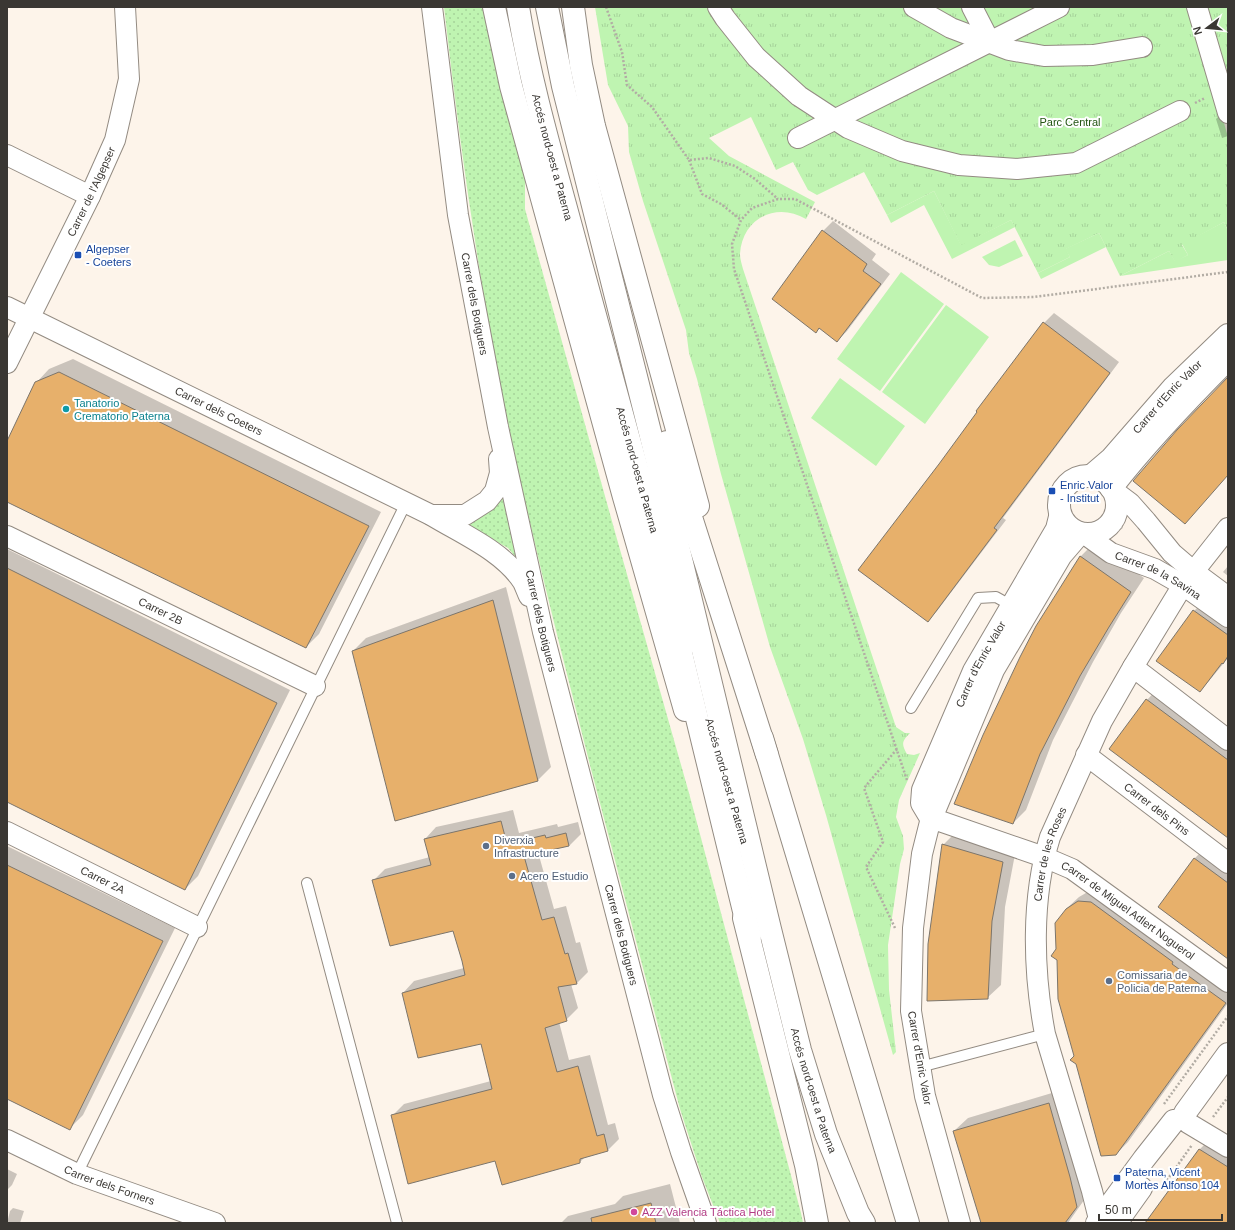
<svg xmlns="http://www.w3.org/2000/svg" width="1235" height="1230" font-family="Helvetica,sans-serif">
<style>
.grass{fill:url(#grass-dots)}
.park{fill:url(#park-tufts)}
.garden{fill:#bff4b1}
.shadow{fill:#0003}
.building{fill:#e7b06b;stroke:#7c756b}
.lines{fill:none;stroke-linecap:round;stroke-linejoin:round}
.lane-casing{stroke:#938b82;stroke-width:12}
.street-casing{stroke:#938b82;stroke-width:22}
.secondary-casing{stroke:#938b82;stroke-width:24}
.primary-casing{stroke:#938b82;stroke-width:24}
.path{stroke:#b2aca4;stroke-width:2.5;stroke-dasharray:2 2;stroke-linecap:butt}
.lane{stroke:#fff;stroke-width:10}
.street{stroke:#fff;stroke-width:20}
.secondary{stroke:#fff;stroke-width:22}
.primary{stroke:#fff;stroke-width:22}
.transit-dot{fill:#1a4fb4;stroke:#fff;stroke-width:1.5}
.culture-dot{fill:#0f9aa8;stroke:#fff;stroke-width:1.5}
.service-dot{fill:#5c6f8a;stroke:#fff;stroke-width:1.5}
.hotel-dot{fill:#d1479c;stroke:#fff;stroke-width:1.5}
.labels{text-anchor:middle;stroke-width:4;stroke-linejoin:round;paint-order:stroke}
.park-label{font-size:11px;fill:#235513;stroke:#fff}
.street-label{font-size:11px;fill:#3a3733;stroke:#fff}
.transit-label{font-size:11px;fill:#164399;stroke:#fff;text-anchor:start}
.culture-label{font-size:11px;fill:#0d838f;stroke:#fff;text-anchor:start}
.service-label{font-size:11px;fill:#4e5e75;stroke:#fff;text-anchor:start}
.hotel-label{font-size:11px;fill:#b23c85;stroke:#fff;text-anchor:start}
</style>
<defs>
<pattern id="grass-dots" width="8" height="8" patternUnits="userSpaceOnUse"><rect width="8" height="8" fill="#bff4b1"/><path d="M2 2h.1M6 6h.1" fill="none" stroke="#a5d299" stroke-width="1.8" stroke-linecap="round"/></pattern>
<pattern id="park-tufts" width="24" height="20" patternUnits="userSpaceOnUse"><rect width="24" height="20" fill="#bff4b1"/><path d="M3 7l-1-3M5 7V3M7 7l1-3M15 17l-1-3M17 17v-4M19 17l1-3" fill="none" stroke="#a5d299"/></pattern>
</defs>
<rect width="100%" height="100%" fill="#fdf4ea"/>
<path class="grass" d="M444,7h39l14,59 28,103v40l90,323 74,261 112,420 2,10h-83l-18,-46 -22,-68c-30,-113 -59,-227 -89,-340 -31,-123 -63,-245 -88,-370 -26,-129 -44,-261 -59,-392z
M504,493l15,68 -11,-13 -32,-18 -11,-4z"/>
<path class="park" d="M595,7h633v115l-4,1 4,14v94l-4,-9 -42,23 6,10 -13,7 -6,-11 -49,25 -21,-43 -33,16 4,8 -32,16 -27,-53 -50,26 -27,-55 -47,24 -23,-43 -47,23 -9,-5 -15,-28 -17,8 -25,-53 -42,21 20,18 86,46 -9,17c-30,-18 -64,0 -66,35 0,5 2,11 3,15l153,458 9,6h5c-8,8 -9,11 -3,21l7,1 6,-2 -21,47 -3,17 7,19 1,13 -4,15 -12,81 1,45 7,62 -3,3 -67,-240 -23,-76 -33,-92 -49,-173 -24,-95 -8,-26 -3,-23 -43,-129 -14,-49 -1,-26 -20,-41z"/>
<path class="garden" d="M934,191l27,54 50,-25 4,7 -63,32 -28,-54 -33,18 -4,-8z
M1224,222l4,9v29l-108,16 49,-25 6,10 13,-6 -6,-11z
M1099,233l7,14 -65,32 -3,-6 32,-16 -5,-8z
M1015,240l8,16 -24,11 -10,-2 -7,-8z
M901,272l43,32 -64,87 -43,-32z
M946,305l43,32 -64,87 -43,-32z
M840,378l65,48 -29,40 -65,-48z"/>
<path class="shadow" d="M1219,116l9,5v15l-6,2 -6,-19z
M833,221l43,33 -4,6 18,14 -43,57 -10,10 -17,-13 -4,4 7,-101z
M1054,313l65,49 -116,156 3,2 -69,91 -10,10 51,-209 66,-89z
M73,359l308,153 -62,122 -13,13 -299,-146v-57l29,-61 13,-14z
M1094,543l50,35 -23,35 -28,49 -40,78 -27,70 -13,13 67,-266z
M7,549l283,141 -92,186 -13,13 -178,-88z
M1228,566v10l-5,-4z
M506,587l45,180 -13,13 -142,39 -43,-168 13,-13z
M1204,601l24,18v39l-19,23 -9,10 -42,-31 36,-49z
M1160,686l68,51v100l-117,-89 36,-48z
M513,810l6,23 38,-9 1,3 20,-5 3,12 -12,12 -31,6 16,57 12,-3 10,37 4,-1 8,30 -11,11 -6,1 7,24 -12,12 -7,2 10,38 21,-5 18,70 7,-2 4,16 -11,11 -23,7 -5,5 -85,-3 -103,-43 12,-12 87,-23 -10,-39 -78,-49 11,-12 50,-13 -10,-38 -81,-49 12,-12 45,-12 -5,-18 11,-12z
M956,832l60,17 -11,58 -4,78 -14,13 -44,-153z
M1208,845l20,15v98l-69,-51 36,-49z
M7,846l168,82 -92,187 -13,13 -63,-30z
M1091,890l137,94v19l-100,139 -12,12 -41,-98 -18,-107 9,-40 13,-12z
M1062,1090l27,103 -21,30h-86l-28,-92 14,-13z
M1212,1137l16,9v77h-82l53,-73z
M7,1169l10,5 -5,11 -5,5z
M670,1184l10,39h-119l7,-7 47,-12 8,-8z
M13,1208l11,3 -4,12h-13l3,-12z"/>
<path class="building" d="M822,230l45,34 -4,7 18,13 -44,58 -18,-14 -3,5 -44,-34z
M1043,322l67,51 -116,155 3,2 -69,92 -70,-52 81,-106 38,-52 -1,-1z
M59,372l310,154 -63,122 -299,-146v-61l28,-59z
M1228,377v98l-43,49 -52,-43 44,-51z
M1080,556l51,36 -22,35 -29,49 -40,78 -27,70 -59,-20 29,-69 37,-78 16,-31z
M7,568l270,135 -92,187 -178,-88z
M493,600l45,181 -143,40 -43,-170z
M1193,610l35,25v21l-5,8 -1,-1 -22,29 -44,-31z
M1146,699l82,61v78l-119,-89z
M501,821l6,23 38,-9 1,3 20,-5 3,13 -45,10 18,64 12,-3 11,37 3,-1 9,31 -19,3 9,34 -22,7 12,44 21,-6 19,70 7,-2 4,17 -28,8v4l-78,22 -7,-24 -87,23 -17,-69 101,-26 -11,-45 -63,14 -16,-65 63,-18 -3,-14 -9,-30 -63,15 -18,-66 59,-15 -7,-26z
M942,844l61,18 -11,59 -4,78 -61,2 1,-57z
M1194,858l34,25v76l-70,-52z
M7,865l156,76 -93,189 -63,-31z
M1078,901l13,1 82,60 -1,2 54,39 -110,152 -15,1 -25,-92 -6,-4 4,-4 -16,-57 -1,-39 -6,-4 5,-7 -1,-26 11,-14z
M1049,1103l21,74 7,30 -12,16h-84l-28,-92z
M1199,1149l29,18v56h-83z
M651,1203l5,20h-64l-1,-5z"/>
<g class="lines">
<g class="lane-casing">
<path id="lane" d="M911,708l67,-110 18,-1 16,9
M307,883l90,340
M920,1067l125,-33
M77,1174l329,-671"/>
</g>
<g class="street-casing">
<g id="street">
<path id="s1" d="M432,7l26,208 40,212 45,205 120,463 18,57 25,71"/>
<path d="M718,7l7,11 31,39 43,39 49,32 54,23 57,14 58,4 59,-6 104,-52"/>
<path d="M914,7l37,21 58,22 35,6 49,-1 49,-8"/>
<path d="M972,7l18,35"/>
<path d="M1197,7l31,106"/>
<path d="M798,138l261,-131"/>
<path d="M7,155l83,41"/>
<path id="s2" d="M7,307l424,208c31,19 72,36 92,67 2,4 4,10 6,14"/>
<path id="s3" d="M7,363l83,-167 25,-56 14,-61 -4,-72"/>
<path d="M1114,491l16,12 16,18 26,32 21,18 35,26"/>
<path d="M431,515h34l22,-14 8,-10 5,-18 -1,-14"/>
<path id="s4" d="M1086,535l25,18 44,16 28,16 45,32"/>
<path id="s5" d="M7,536l308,150"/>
<path d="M1133,667l95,73"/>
<path id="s6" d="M1086,755l142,108"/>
<path id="s7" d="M7,832l190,95"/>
<path d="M1188,1123l40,24"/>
<path id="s8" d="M7,1140l70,34 138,49"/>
<path id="s9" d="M1099,1219l-7,-28 -47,-157c-12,-63 -14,-136 5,-197l52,-116 31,-54 50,-82 45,-57"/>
<path id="s10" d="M960,1223l-35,-127 -14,-85 2,-83 9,-74 9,-36 113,39 28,12 156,113"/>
</g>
</g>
<g class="secondary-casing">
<g id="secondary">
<path d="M494,7l17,79 113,411 61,213"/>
<path d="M573,7l8,58 13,61 104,380"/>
<circle cx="1088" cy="505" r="29"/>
<path id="s11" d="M1091,476l21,-18 61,-70 55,-53"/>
<path d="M1111,488c36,-46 76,-88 117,-129"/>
<path d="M762,738l146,485"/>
<path id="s12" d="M931,818l-9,-15 1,-13 51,-119 83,-142 3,-12"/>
<path d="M931,818l62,-148 68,-115 18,-21"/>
<path d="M744,918l62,247 11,58"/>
<path d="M1185,1113l43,-59"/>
<path d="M1097,1223l47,-64 30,-38"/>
<path d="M1116,1223l25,-35"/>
</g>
</g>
<g class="primary-casing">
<g id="primary">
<path id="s13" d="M518,7c14,86 40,169 62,253 35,128 69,255 106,382"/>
<path id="s14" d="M547,7l16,79 100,398 107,445 30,121 26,84 32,79 6,10"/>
<path d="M667,442l100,313"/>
<path d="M675,628l75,308"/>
</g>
</g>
<path class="path" d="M606,7l16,45 5,33 25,22 37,53 20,-2 26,8 20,13 23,20
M1195,103l10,-5
M689,160l13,34 19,10 20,16
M1114,533l7,-5 2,-6
M907,780l-173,-511 -2,-25 9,-24 11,-12 26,-9h17l187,99 52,-1 194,-25
M895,928l-29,-61 17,-25 -19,-54 33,-39
M1164,1104l64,-88
M1213,1117l15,-20
M1160,1190l32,-45"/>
<use href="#lane" class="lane"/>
<use href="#street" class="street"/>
<use href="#secondary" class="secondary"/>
<use href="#primary" class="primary"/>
</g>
<g class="transit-dot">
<rect x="74" y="251" width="8" height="8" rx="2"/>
<rect x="1048" y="487" width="8" height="8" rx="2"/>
<rect x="1113" y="1174" width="8" height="8" rx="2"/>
</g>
<circle class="culture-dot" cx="66" cy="409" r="4"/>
<g class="service-dot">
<circle cx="486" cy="846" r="4"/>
<circle cx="512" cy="876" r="4"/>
<circle cx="1109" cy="981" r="4"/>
</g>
<circle class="hotel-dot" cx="634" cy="1212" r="4"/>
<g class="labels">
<g class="park-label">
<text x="1070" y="126">Parc Central</text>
</g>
<g class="street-label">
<text dy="4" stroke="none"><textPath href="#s13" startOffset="154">Accés nord-oest a Paterna</textPath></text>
<text dy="4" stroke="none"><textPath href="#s3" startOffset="191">Carrer de l'Algepser</textPath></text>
<text dy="4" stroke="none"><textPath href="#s1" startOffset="300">Carrer dels Botiguers</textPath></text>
<text dy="4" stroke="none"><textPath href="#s11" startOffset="110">Carrer d'Enric Valor</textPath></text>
<text dy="4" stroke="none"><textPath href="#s2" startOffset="236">Carrer dels Coeters</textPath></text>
<text dy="4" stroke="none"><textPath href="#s13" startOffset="478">Accés nord-oest a Paterna</textPath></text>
<text dy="4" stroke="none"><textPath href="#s4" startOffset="83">Carrer de la Savina</textPath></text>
<text dy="4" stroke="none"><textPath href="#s5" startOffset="171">Carrer 2B</textPath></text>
<text dy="4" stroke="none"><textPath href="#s1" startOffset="624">Carrer dels Botiguers</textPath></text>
<text dy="4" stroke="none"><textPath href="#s12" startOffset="169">Carrer d'Enric Valor</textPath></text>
<text transform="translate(727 781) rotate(74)" y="4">Accés nord-oest a Paterna</text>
<text dy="4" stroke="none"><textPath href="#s6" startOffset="89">Carrer dels Pins</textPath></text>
<text dy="4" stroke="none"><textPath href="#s9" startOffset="375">Carrer de les Roses</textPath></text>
<text dy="4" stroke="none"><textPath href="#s7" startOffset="107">Carrer 2A</textPath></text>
<text dy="4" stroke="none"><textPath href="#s10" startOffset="632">Carrer de Miguel Adlert Noguerol</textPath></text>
<text dy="4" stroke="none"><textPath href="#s1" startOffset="948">Carrer dels Botiguers</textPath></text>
<text transform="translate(920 1058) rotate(80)" y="4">Carrer d'Enric Valor</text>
<text dy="4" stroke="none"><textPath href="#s14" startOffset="1116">Accés nord-oest a Paterna</textPath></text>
<text dy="4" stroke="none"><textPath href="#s8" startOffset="112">Carrer dels Forners</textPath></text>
</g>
<g class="transit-label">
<text x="86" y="253">Algepser<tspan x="86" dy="13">- Coeters</tspan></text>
<text x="1060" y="489">Enric Valor<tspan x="1060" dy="13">- Institut</tspan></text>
<text x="1125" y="1176">Paterna, Vicent<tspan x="1125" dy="13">Mortes Alfonso 104</tspan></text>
</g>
<g class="culture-label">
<text x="74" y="407">Tanatorio<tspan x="74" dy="13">Crematorio Paterna</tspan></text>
</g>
<g class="service-label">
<text x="494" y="844">Diverxia<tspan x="494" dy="13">Infrastructure</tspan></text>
<text x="520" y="880">Acero Estudio</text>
<text x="1117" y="979">Comissaria de<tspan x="1117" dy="13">Policia de Paterna</tspan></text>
</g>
<g class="hotel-label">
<text x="642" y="1216">AZZ Valencia Táctica Hotel</text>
</g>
</g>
<rect width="1235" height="1230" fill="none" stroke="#3a3733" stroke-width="16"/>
<g transform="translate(1207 28) rotate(254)" stroke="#ffffff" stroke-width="3" paint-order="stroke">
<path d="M0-3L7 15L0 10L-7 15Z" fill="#3a3733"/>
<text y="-6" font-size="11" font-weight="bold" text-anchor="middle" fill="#3a3733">N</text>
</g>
<path d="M1099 1214v6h123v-6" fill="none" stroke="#3a3733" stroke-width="2"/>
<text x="1105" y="1214" font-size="12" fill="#3a3733" stroke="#ffffff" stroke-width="3" paint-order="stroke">50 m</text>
</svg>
